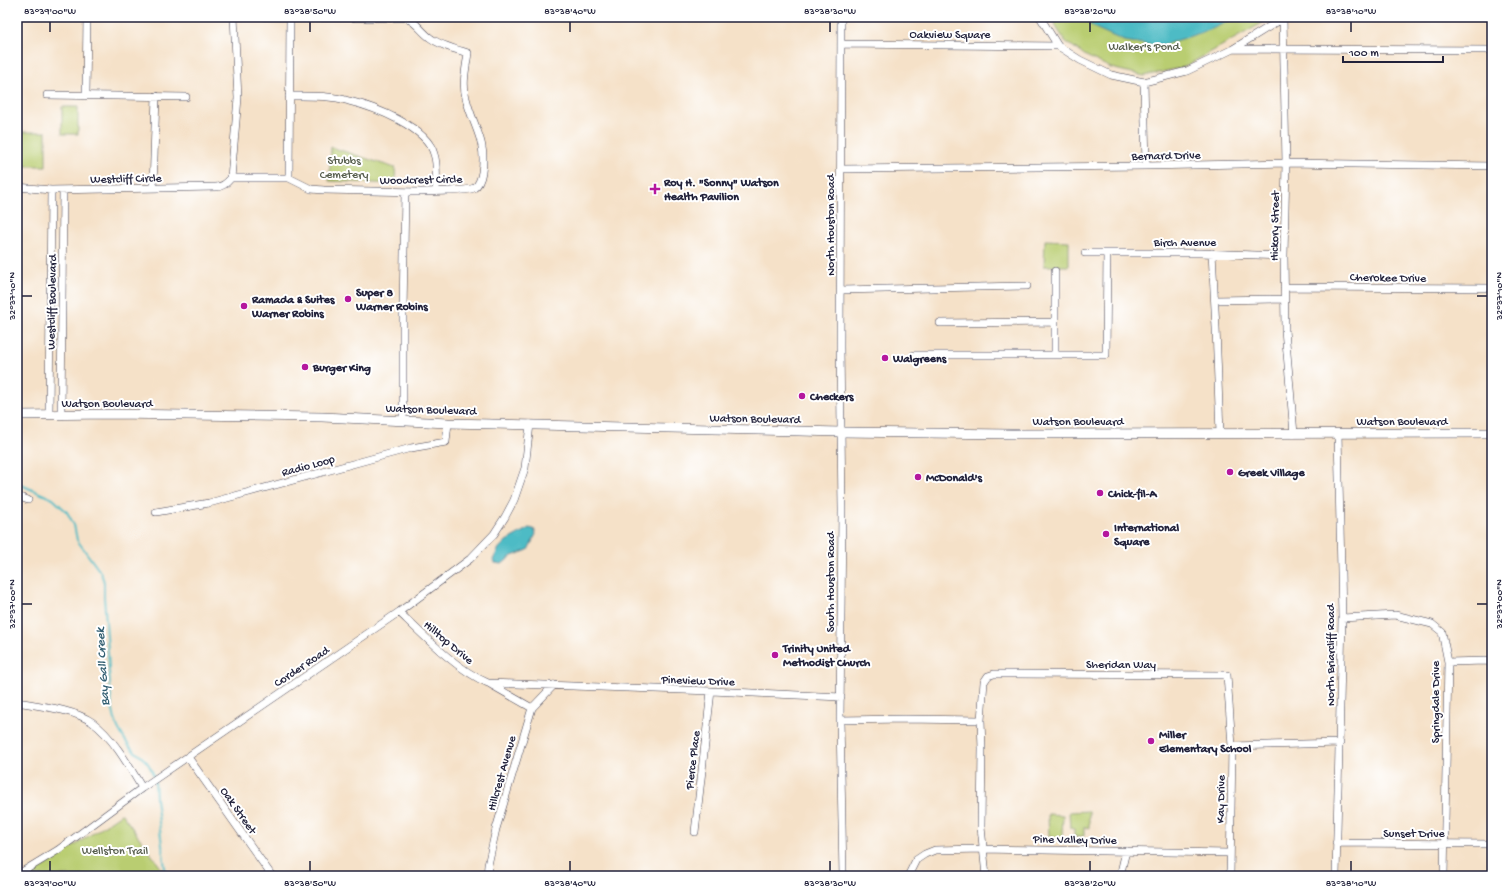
<svg xmlns="http://www.w3.org/2000/svg" width="1509" height="893" font-family="'Gochi Hand',sans-serif">
<style>
.green{fill:#b9cd71;stroke:#6e7856}
.water{fill:#4dbbc5;stroke:#386e80}
.lines{fill:none;stroke-linecap:round;stroke-linejoin:round}
.stream{stroke:#4dbbc5;stroke-width:2}
.minor-casing{stroke:#423f50;stroke-width:8}
.major-casing{stroke:#423f50;stroke-width:10}
.minor{stroke:#fff;stroke-width:7}
.major{stroke:#fff;stroke-width:9}
.ticks{fill:none;stroke:#22223b;stroke-width:1.5}
.poi-dot{fill:#b5179e;stroke:#fff;stroke-width:1.5}
.labels{text-anchor:middle;stroke-width:4;stroke-linejoin:round;paint-order:stroke}
.street-label{font-size:12px;fill:#22223b;stroke:#fff}
.park-label{font-size:12px;fill:#575e4e;stroke:#fff}
.poi-label{font-size:12px;font-weight:bold;fill:#22223b;stroke:#fff;text-anchor:start}
.water-label{font-size:13px;font-style:italic;fill:#335f72;stroke:#fff}
.neatline{fill:none;stroke:#22223b;stroke-width:1.5}
.ticks-label{font-size:10px;text-anchor:middle;fill:#22223b}
</style>
<rect width="100%" height="100%" fill="#fff"/>
<filter id="ink" filterUnits="userSpaceOnUse"><feTurbulence type="fractalNoise" baseFrequency=".025" numOctaves="2"/><feDisplacementMap in="SourceGraphic" scale="8" xChannelSelector="R" yChannelSelector="G"/><feConvolveMatrix kernelMatrix="1 2 1 2 8 2 1 2 1" color-interpolation-filters="sRGB"/></filter>
<filter id="wash" filterUnits="userSpaceOnUse"><feTurbulence type="fractalNoise" baseFrequency=".012" numOctaves="4" result="noise"/><feDisplacementMap in="SourceGraphic" scale="16" xChannelSelector="R" yChannelSelector="G"/><feGaussianBlur stdDeviation="0.9" result="paint"/><feColorMatrix in="noise" values="0 0 0 0 0 0 0 0 0 0 0 0 0 0 0 0 0 1.4 0 .05"/><feComposite in="paint" operator="in"/></filter>
<g filter="url(#wash)">
<rect width="100%" height="100%" fill="#f5e1c8"/>
<path class="green" d="M1050,17h223l-89,50 -40,9 -33,-8 -25,-12 -21,-15z
M62,107h16v27h-16z
M19,132h27v34h-27z
M331,147l64,21 1,16 -67,-3z
M1045,240l24,1v25h-25z
M1089,811v17l-5,-1v9l-10,1v-8l-4,-1 -1,-16z
M122,814l45,62h-137l91,-62z
M1048,814l15,1 -1,22h-13z"/>
<path class="water" d="M1080,17h157l-25,12 -49,16h-11l-28,-4 -29,-13z
M529,528l5,1 2,5 -8,16 -16,6 -10,8 -7,-1 -2,-3 6,-12 7,-7z"/>
<g class="lines">
<path class="stream" d="M17,483l36,16 14,13 7,13 3,15 24,33 3,9v15c2,25 4,49 5,74 2,20 1,38 9,57 4,7 8,15 14,21 11,10 17,11 22,28
M155,781l1,18 10,77"/>
</g>
</g>
<g filter="url(#ink)">
<g class="lines">
<g class="minor-casing">
<path id="minor" d="M841,17l-1,330 2,163 -2,210 3,156
M1040,17l18,29 22,14 31,15 33,7 43,-11 46,-22 52,-32
M1283,18l3,145 -2,93 1,74 9,104
M841,44l217,2
M1233,49l259,1
M1144,82l2,84
M47,95l139,2
M86,95l1,-78
M289,96c20,0 41,-1 60,5 25,6 78,26 85,53 4,11 2,25 2,36
M841,169l305,-3 140,-3 206,3
M231,178l7,-80 -4,-81
M289,178l1,-161
M17,187l34,3 165,-3c7,0 11,-4 15,-9h58l22,11 13,1 95,2c12,-1 47,0 55,-4 5,-3 7,-10 8,-16 5,-32 -9,-45 -16,-74 -4,-15 0,-30 2,-45 -13,-4 -29,-8 -39,-16 -8,-6 -13,-15 -22,-19l-141,-1
M153,188l3,-92
M1085,253h115l84,3
M1212,253l4,75 4,105
M1055,271v84
M1284,287l208,1
M841,290l186,-4
M1215,300l69,-1
M940,323l115,-1
M914,355h192l1,-102
M49,415l2,-225
M61,415l2,-225
M403,421v-109l2,-120
M17,496l11,4
M156,512l53,-9 202,-55 35,-6 2,-19
M399,612c25,24 58,58 89,71l223,8 130,6
M1342,618l53,-3 37,9 10,8 6,30 -4,214
M1448,662l38,-1 6,2
M490,684l42,24
M17,702c22,4 56,7 75,20 21,15 37,44 50,66
M840,720l64,-1 77,1
M1232,746l108,-3
M188,757l84,119
M695,832l16,-141
M1336,843l156,1
M17,875l41,-25 84,-62 257,-176 71,-53 24,-25 11,-17 9,-17 11,-32 5,-44
M487,876l1,-11 8,-36 36,-121 22,-23
M908,876l8,-16 9,-6 10,-4 47,-1 248,4
M986,876l-5,-49 1,-78 -1,-29 3,-38 4,-6 6,-2 233,1 5,71 -2,130
M1120,876l6,-25
M1336,876l6,-258 -4,-185"/>
</g>
<g class="major-casing">
<path id="major" d="M17,415l96,-1 209,3 126,6 393,9 170,2 481,-1"/>
</g>
<use href="#minor" class="minor"/>
<use href="#major" class="major"/>
</g>
</g>
<path class="ticks" d="M50,22v10M310,22v10M570,22v10M830,22v10M1090,22v10M1351,22v10M22,296h10M1477,296h10M22,604h10M1477,604h10M50,861v10M310,861v10M570,861v10M830,861v10M1090,861v10M1351,861v10"/>
<g class="poi-dot">
<path d="M653 183h4v4h4v4h-4v4h-4v-4h-4v-4h4z"/>
<circle cx="348" cy="299" r="4"/>
<circle cx="244" cy="306" r="4"/>
<circle cx="885" cy="358" r="4"/>
<circle cx="305" cy="367" r="4"/>
<circle cx="802" cy="396" r="4"/>
<circle cx="1230" cy="472" r="4"/>
<circle cx="918" cy="477" r="4"/>
<circle cx="1100" cy="493" r="4"/>
<circle cx="1106" cy="534" r="4"/>
<circle cx="775" cy="655" r="4"/>
<circle cx="1151" cy="741" r="4"/>
</g>
<g class="labels">
<g class="street-label">
<text x="950" y="38">Oakview Square</text>
<text transform="translate(1166 155) rotate(-1)" y="4">Bernard Drive</text>
<text transform="translate(126 178) rotate(-1)" y="4">Westcliff Circle</text>
<text transform="translate(421 179) rotate(-1)" y="4">Woodcrest Circle</text>
<text transform="translate(830 225) rotate(-90)" y="4">North Houston Road</text>
<text transform="translate(1274 226) rotate(-89)" y="4">Hickory Street</text>
<text x="1185" y="246">Birch Avenue</text>
<text transform="translate(1388 277) rotate(1)" y="4">Cherokee Drive</text>
<text transform="translate(51 302) rotate(-89)" y="4">Westcliff Boulevard</text>
<text x="107" y="407">Watson Boulevard</text>
<text transform="translate(431 409) rotate(2)" y="4">Watson Boulevard</text>
<text transform="translate(755 418) rotate(1)" y="4">Watson Boulevard</text>
<text x="1078" y="425">Watson Boulevard</text>
<text x="1402" y="425">Watson Boulevard</text>
<text transform="translate(308 465) rotate(-15)" y="4">Radio Loop</text>
<text transform="translate(830 582) rotate(-90)" y="4">South Houston Road</text>
<text transform="translate(449 642) rotate(40)" y="4">Hilltop Drive</text>
<text transform="translate(1330 655) rotate(-90)" y="4">North Briarcliff Road</text>
<text x="1121" y="668">Sheridan Way</text>
<text transform="translate(301 666) rotate(-34)" y="4">Corder Road</text>
<text transform="translate(698 680) rotate(2)" y="4">Pineview Drive</text>
<text transform="translate(1435 702) rotate(-90)" y="4">Springdale Drive</text>
<text transform="translate(692 760) rotate(-83)" y="4">Pierce Place</text>
<text transform="translate(501 773) rotate(-74)" y="4">Hillcrest Avenue</text>
<text transform="translate(1220 799) rotate(-89)" y="4">Kay Drive</text>
<text transform="translate(239 810) rotate(55)" y="4">Oak Street</text>
<text x="1414" y="837">Sunset Drive</text>
<text transform="translate(1075 839) rotate(1)" y="4">Pine Valley Drive</text>
</g>
<g class="park-label">
<text x="1144" y="50">Walker's Pond</text>
<text x="344" y="164">Stubbs<tspan x="344" dy="14">Cemetery</tspan></text>
<text x="115" y="854">Wellston Trail</text>
</g>
<g class="poi-label">
<text x="664" y="186">Roy H. "Sonny" Watson<tspan x="664" dy="14">Health Pavilion</tspan></text>
<text x="356" y="296">Super 8<tspan x="356" dy="14">Warner Robins</tspan></text>
<text x="252" y="303">Ramada &amp; Suites<tspan x="252" dy="14">Warner Robins</tspan></text>
<text x="893" y="362">Walgreens</text>
<text x="313" y="371">Burger King</text>
<text x="810" y="400">Checkers</text>
<text x="1238" y="476">Greek Village</text>
<text x="926" y="481">McDonald's</text>
<text x="1108" y="497">Chick-fil-A</text>
<text x="1114" y="531">International<tspan x="1114" dy="14">Square</tspan></text>
<text x="783" y="652">Trinity United<tspan x="783" dy="14">Methodist Church</tspan></text>
<text x="1159" y="738">Miller<tspan x="1159" dy="14">Elementary School</tspan></text>
</g>
<g class="water-label">
<text transform="translate(101 667) rotate(-94)" y="5">Bay Gall Creek</text>
</g>
</g>
<rect width="1509" height="893" fill="none" stroke="#fff" stroke-width="44"/>
<path d="M1343 56v6h100v-6" fill="none" stroke="#22223b" stroke-width="2"/>
<text x="1349" y="56" font-size="12" fill="#22223b" stroke="#ffffff" stroke-width="3" paint-order="stroke">100 m</text>
<rect x="22" y="22" width="1465" height="849" class="neatline"/>
<g class="ticks-label">
<text x="50" y="14">83°39'00"W</text>
<text x="310" y="14">83°38'50"W</text>
<text x="570" y="14">83°38'40"W</text>
<text x="830" y="14">83°38'30"W</text>
<text x="1090" y="14">83°38'20"W</text>
<text x="1351" y="14">83°38'10"W</text>
<text transform="translate(11 296) rotate(-90)" y="4">32°37'10"N</text>
<text transform="translate(1498 296) rotate(-90)" y="4">32°37'10"N</text>
<text transform="translate(11 604) rotate(-90)" y="4">32°37'00"N</text>
<text transform="translate(1498 604) rotate(-90)" y="4">32°37'00"N</text>
<text x="50" y="886">83°39'00"W</text>
<text x="310" y="886">83°38'50"W</text>
<text x="570" y="886">83°38'40"W</text>
<text x="830" y="886">83°38'30"W</text>
<text x="1090" y="886">83°38'20"W</text>
<text x="1351" y="886">83°38'10"W</text>
</g>
</svg>
